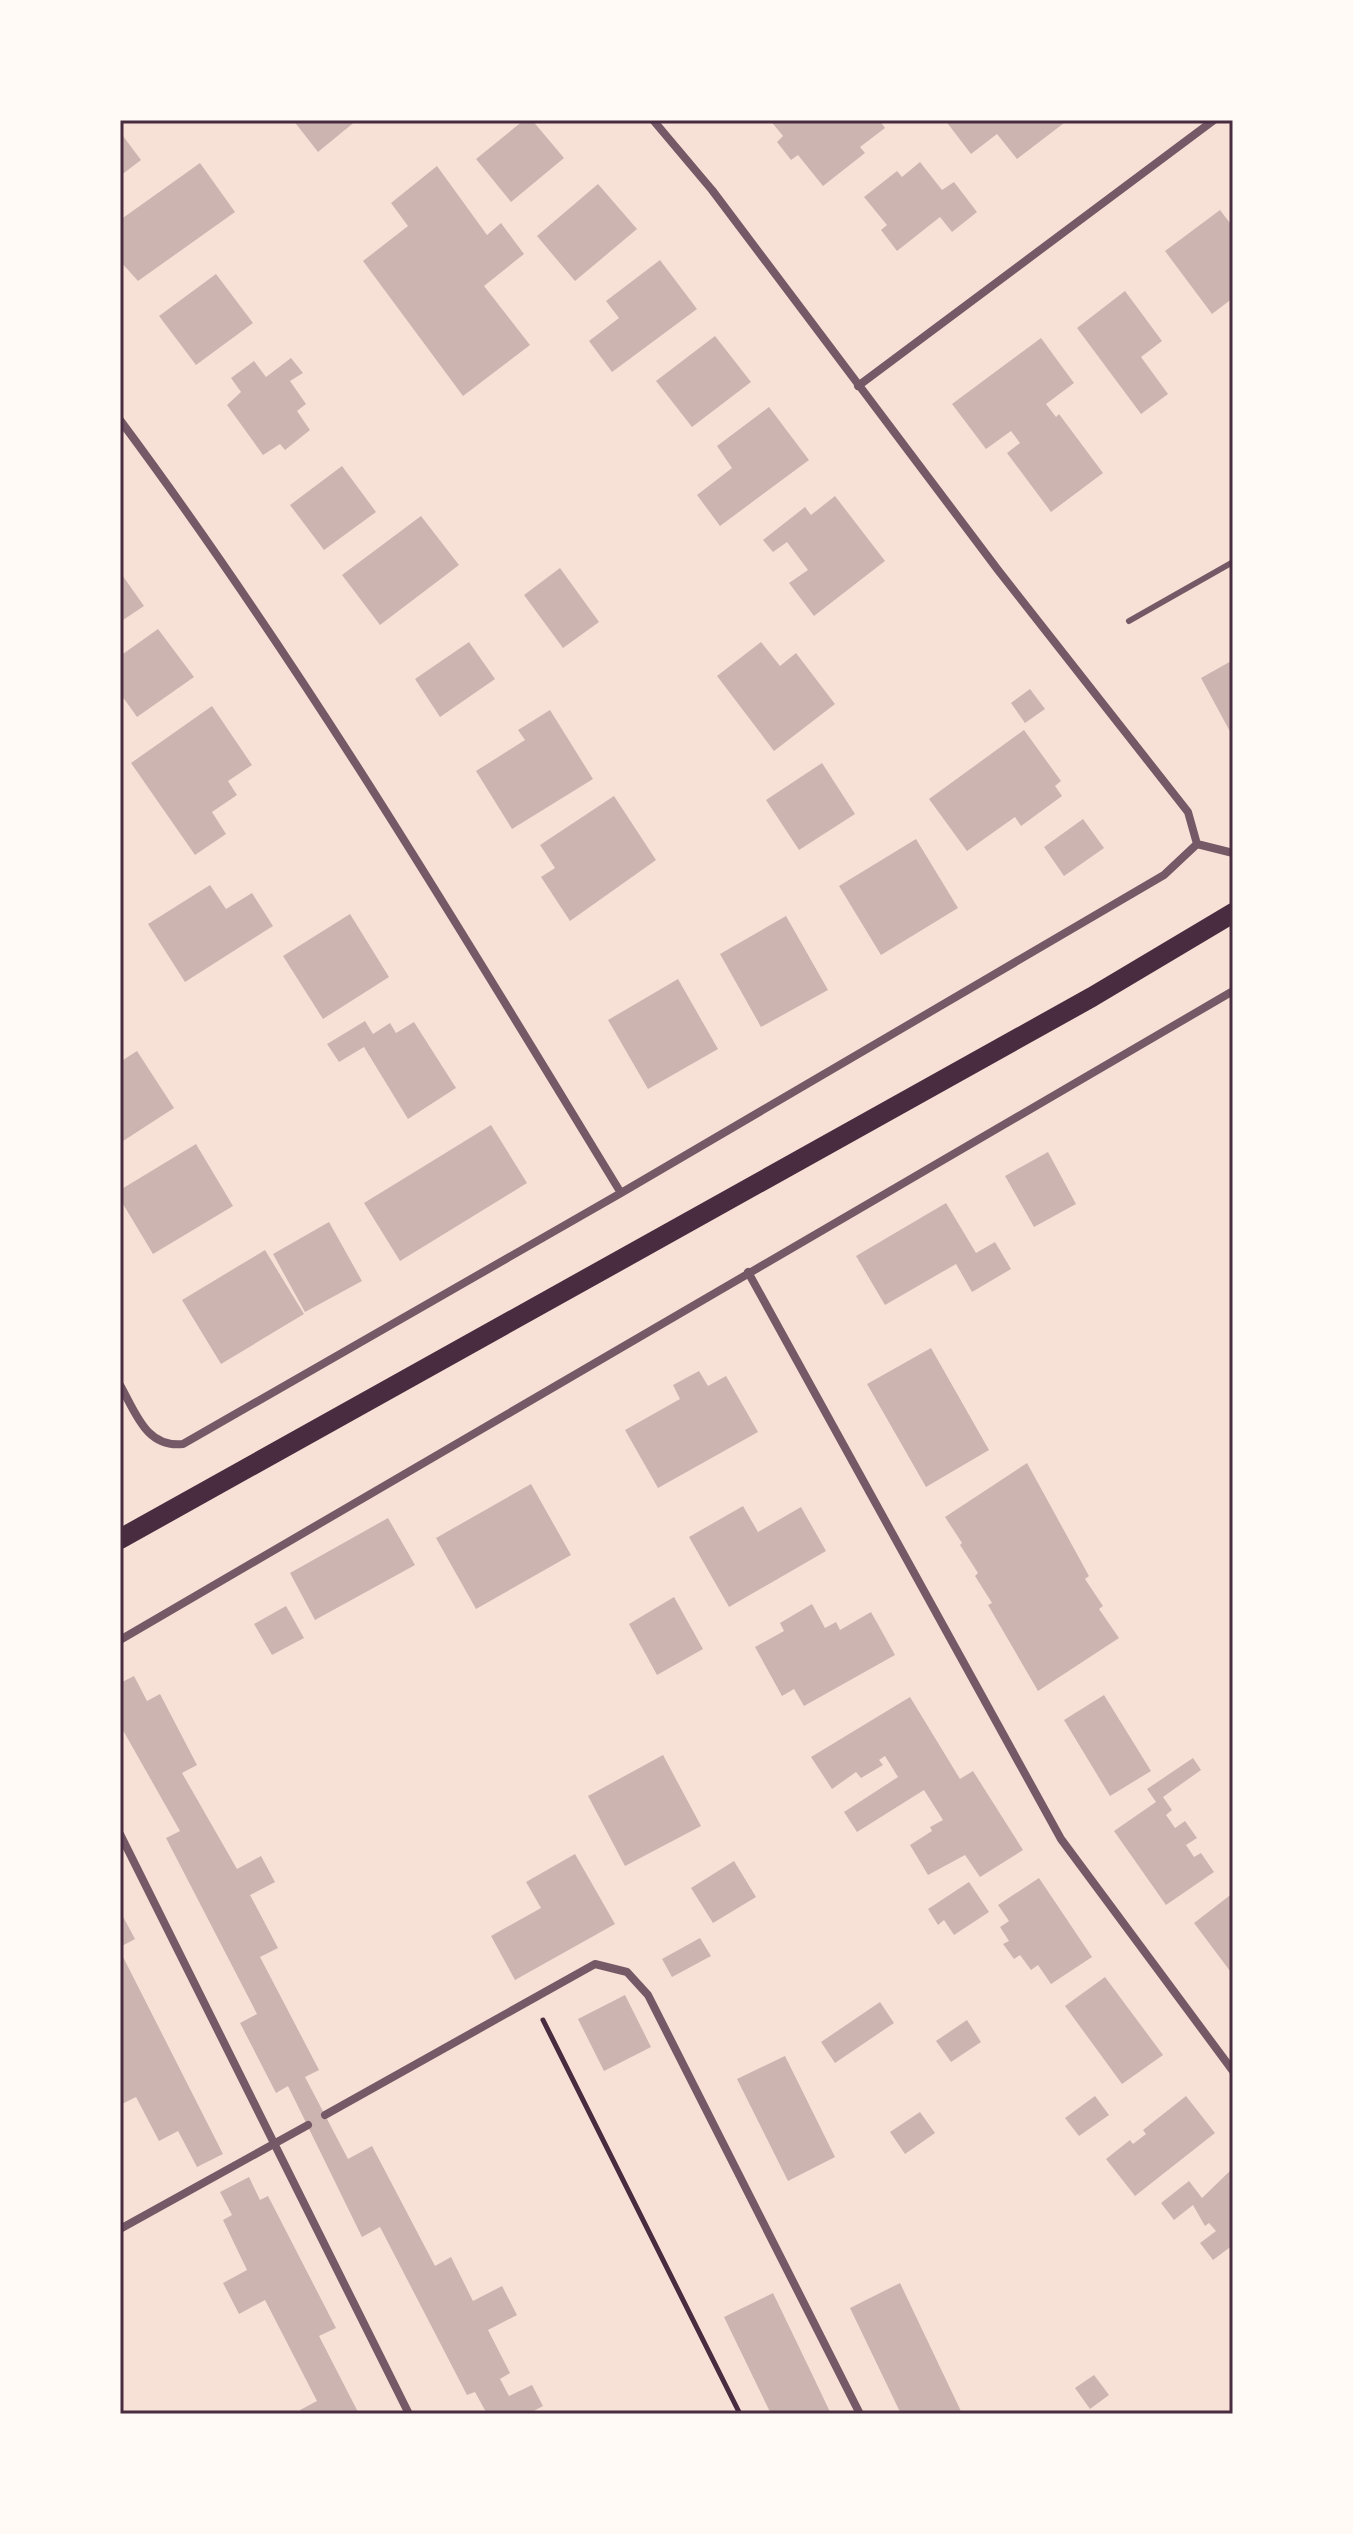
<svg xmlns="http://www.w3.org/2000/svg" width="1353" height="2534" font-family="Inter,sans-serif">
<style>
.building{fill:#ccb4b1}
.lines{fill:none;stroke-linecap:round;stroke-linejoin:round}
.path{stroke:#4a2c40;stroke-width:5}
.service{stroke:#755966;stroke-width:6}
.minor{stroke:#755966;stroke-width:8}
.primary{stroke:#4a2c40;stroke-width:20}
.neatline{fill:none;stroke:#4a2c40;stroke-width:3}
</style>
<rect width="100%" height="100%" fill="#f7e1d7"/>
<path class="building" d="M293,120h64l-39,32z
M524,120h8l32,38 -53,44 -35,-43z
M770,120h109l6,8 -25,19 5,6 -42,33 -25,-31 -7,5 -14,-18 6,-6z
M945,120h117l2,3 -47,36 -20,-25 -26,20z
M120,132l21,28 -21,16z
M920,162l22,28 12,-8 23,30 -25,20 -12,-15 -43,34 -16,-21 6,-5 -23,-28 33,-26 5,6z
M200,163l35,49 -97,69 -18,-20v-41z
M437,166l50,69 14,-12 23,31 -40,32 46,59 -67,51 -100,-135 45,-35 -17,-23z
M598,184l39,45 -62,52 -38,-45z
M1220,210l13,17v71l-21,16 -47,-63z
M660,260l37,49 -85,63 -23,-31 30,-23 -13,-17z
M216,274l37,49 -57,42 -37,-49z
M1125,291l37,50 -21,16 27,37 -27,20 -64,-86z
M715,336l36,46 -59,45 -36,-46z
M1041,338l33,45 -28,21 10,13 3,-3 44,59 -52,39 -44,-59 13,-10 -9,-12 -25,18 -34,-45z
M291,358l12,15 -13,8 16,23 -9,7 13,19 -25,20 -5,-6 -17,11 -36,-50 14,-13 -10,-14 23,-17 12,16z
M769,407l40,53 -89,66 -23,-31 35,-27 -15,-22z
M342,466l34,46 -52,38 -34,-45z
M835,496l50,65 -71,55 -25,-33 19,-13 -21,-28 -14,10 -10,-12 42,-33 6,8z
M421,516l38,49 -79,60 -38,-50z
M560,568l39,54 -36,26 -39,-53z
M120,572l24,34 -24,16z
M158,629l36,48 -57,40 -17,-24v-37z
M469,642l26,37 -55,38 -25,-38z
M761,642l19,24 16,-13 39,51 -61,47 -57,-75z
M1233,660v77l-32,-59z
M1030,689l15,20 -20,14 -14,-20z
M212,706l40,59 -24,16 9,14 -25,17 14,22 -31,21 -64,-92z
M550,710l43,69 -81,50 -36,-58 49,-31 -7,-10z
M1024,730l37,51 -6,5 7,10 -41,30 -6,-9 -48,34 -38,-52z
M822,763l33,51 -56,36 -33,-50z
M614,796l42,64 -86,61 -29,-44 14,-9 -15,-23z
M1083,819l21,29 -40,28 -20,-29z
M916,839l42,69 -77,47 -42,-69z
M210,885l16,24 26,-16 21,33 -88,56 -37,-58z
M350,914l39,63 -66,42 -40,-63z
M786,916l42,74 -67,37 -41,-73z
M678,979l40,70 -70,40 -40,-69z
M365,1021l8,13 17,-11 6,10 18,-11 42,66 -48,31 -44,-72 -25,15 -12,-18z
M137,1051l37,57 -54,35v-81z
M491,1125l36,58 -127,78 -36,-58z
M196,1144l37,62 -80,48 -33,-55v-9z
M1048,1152l28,52 -42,23 -29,-51z
M946,1203l30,50 19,-11 16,27 -39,23 -16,-28 -71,41 -29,-49z
M329,1222l33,59 -57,31 -32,-58z
M265,1250l39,64 -83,50 -39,-64z
M931,1348l58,102 -63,37 -59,-103z
M699,1371l9,15 18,-10 32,56 -100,56 -33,-58 55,-31 -7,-14z
M1027,1463l62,113 -4,3 18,27 -4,3 20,29 -81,53 -50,-86 4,-2 -17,-27 3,-3 -18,-28 2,-2 -17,-26z
M531,1484l40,71 -95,54 -40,-71z
M743,1506l15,26 43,-25 25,44 -97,56 -40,-70z
M388,1518l27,47 -100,55 -25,-47z
M674,1597l29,52 -46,26 -28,-51z
M812,1604l13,24 11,-6 4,8 31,-18 24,43 -91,51 -10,-17 -12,7 -27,-49 29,-16 -4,-8z
M286,1606l18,32 -32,17 -18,-31z
M134,1676l13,25 13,-7 37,71 -15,8 55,96 24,-13 14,26 -25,13 28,53 -18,9 59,113 -14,7 43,82 24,-13 63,120 16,-9 22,44 29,-15 15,29 -29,15 22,43 -10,6 9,17 23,-11 11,21 -15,8h-41l-12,-22 -8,3 -87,-168 -18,10 -74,-151 -12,7 -36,-70 17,-9 -91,-176 14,-7 -60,-106v-42z
M1104,1695l47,76 -41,25 -46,-76z
M910,1697l50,82 13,-8 50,79 -43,27 -15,-22 -37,20 -18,-30 22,-14 -2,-4 13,-7 -19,-30 -67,42 -13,-20 54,-35 -13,-21 -6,4 4,5 -22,13 -5,-6 -24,17 -21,-32z
M663,1755l38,71 -76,40 -37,-70z
M1193,1758l8,12 -38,27 9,13 -6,5 9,13 10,-7 12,17 -11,7 8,12 7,-4 13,19 -48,33 -52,-74 42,-29 -9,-13z
M575,1854l40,70 -100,56 -24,-44 50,-28 -15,-26z
M734,1861l22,36 -43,26 -22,-35z
M1039,1878l53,79 -41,27 -13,-19 -7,5 -11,-15 -6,4 -11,-15 6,-3 -9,-14 9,-6 -11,-16z
M969,1882l20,30 -35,23 -10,-15 -6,5 -10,-16z
M1233,1893v82l-39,-52z
M120,1911l15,28 -15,8z
M700,1938l11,18 -39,21 -10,-18z
M120,1951l103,203 -26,13 -19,-36 -19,10 -23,-44 -16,8z
M1105,1977l58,78 -41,29 -57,-78z
M625,1995l26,52 -47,24 -26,-52z
M880,2002l14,21 -59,40 -14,-21z
M967,2020l14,22 -30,20 -15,-21z
M785,2056l50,101 -47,24 -51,-102z
M1095,2096l14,19 -30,21 -14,-18z
M1186,2096l29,37 -80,63 -29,-37 24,-19 3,4 13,-10 -3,-4z
M920,2112l15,21 -30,21 -15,-22z
M1233,2168v77l-20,15 -13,-17 16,-12 -7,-8 -4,3 -12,-21 -19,15 -13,-17 28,-22 13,17z
M249,2177l11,23 8,-4 68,132 -17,8 40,78h-57l-2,-4 17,-9 -52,-101 -26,14 -16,-31 24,-13 -24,-50 9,-5 -12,-23z
M900,2283l59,124 3,7h-61l-51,-106z
M773,2293l38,79 20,42h-60l-47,-97z
M1094,2375l15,20 -19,14 -15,-21z"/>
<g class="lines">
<path class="path" d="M543,2020l197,394"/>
<path class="service" d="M1129,621l104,-59"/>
<path class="minor" d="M653,120l59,70 286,380 190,242 9,32
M858,386l356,-266
M120,420c183,246 341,511 501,773
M1197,844l36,9
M748,1272l313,567 172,232
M120,1385c16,28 26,63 63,59l438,-251 543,-318 33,-31
M120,1640l1113,-649
M120,1834l289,580
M325,2115l270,-151 32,8 21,23 212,419
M120,2229l188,-104"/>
<path class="primary" d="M120,1539l972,-542 141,-84"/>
</g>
<rect width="1353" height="2534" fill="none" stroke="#fffaf5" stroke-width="244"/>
<rect x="122" y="122" width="1109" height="2290" class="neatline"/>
</svg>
